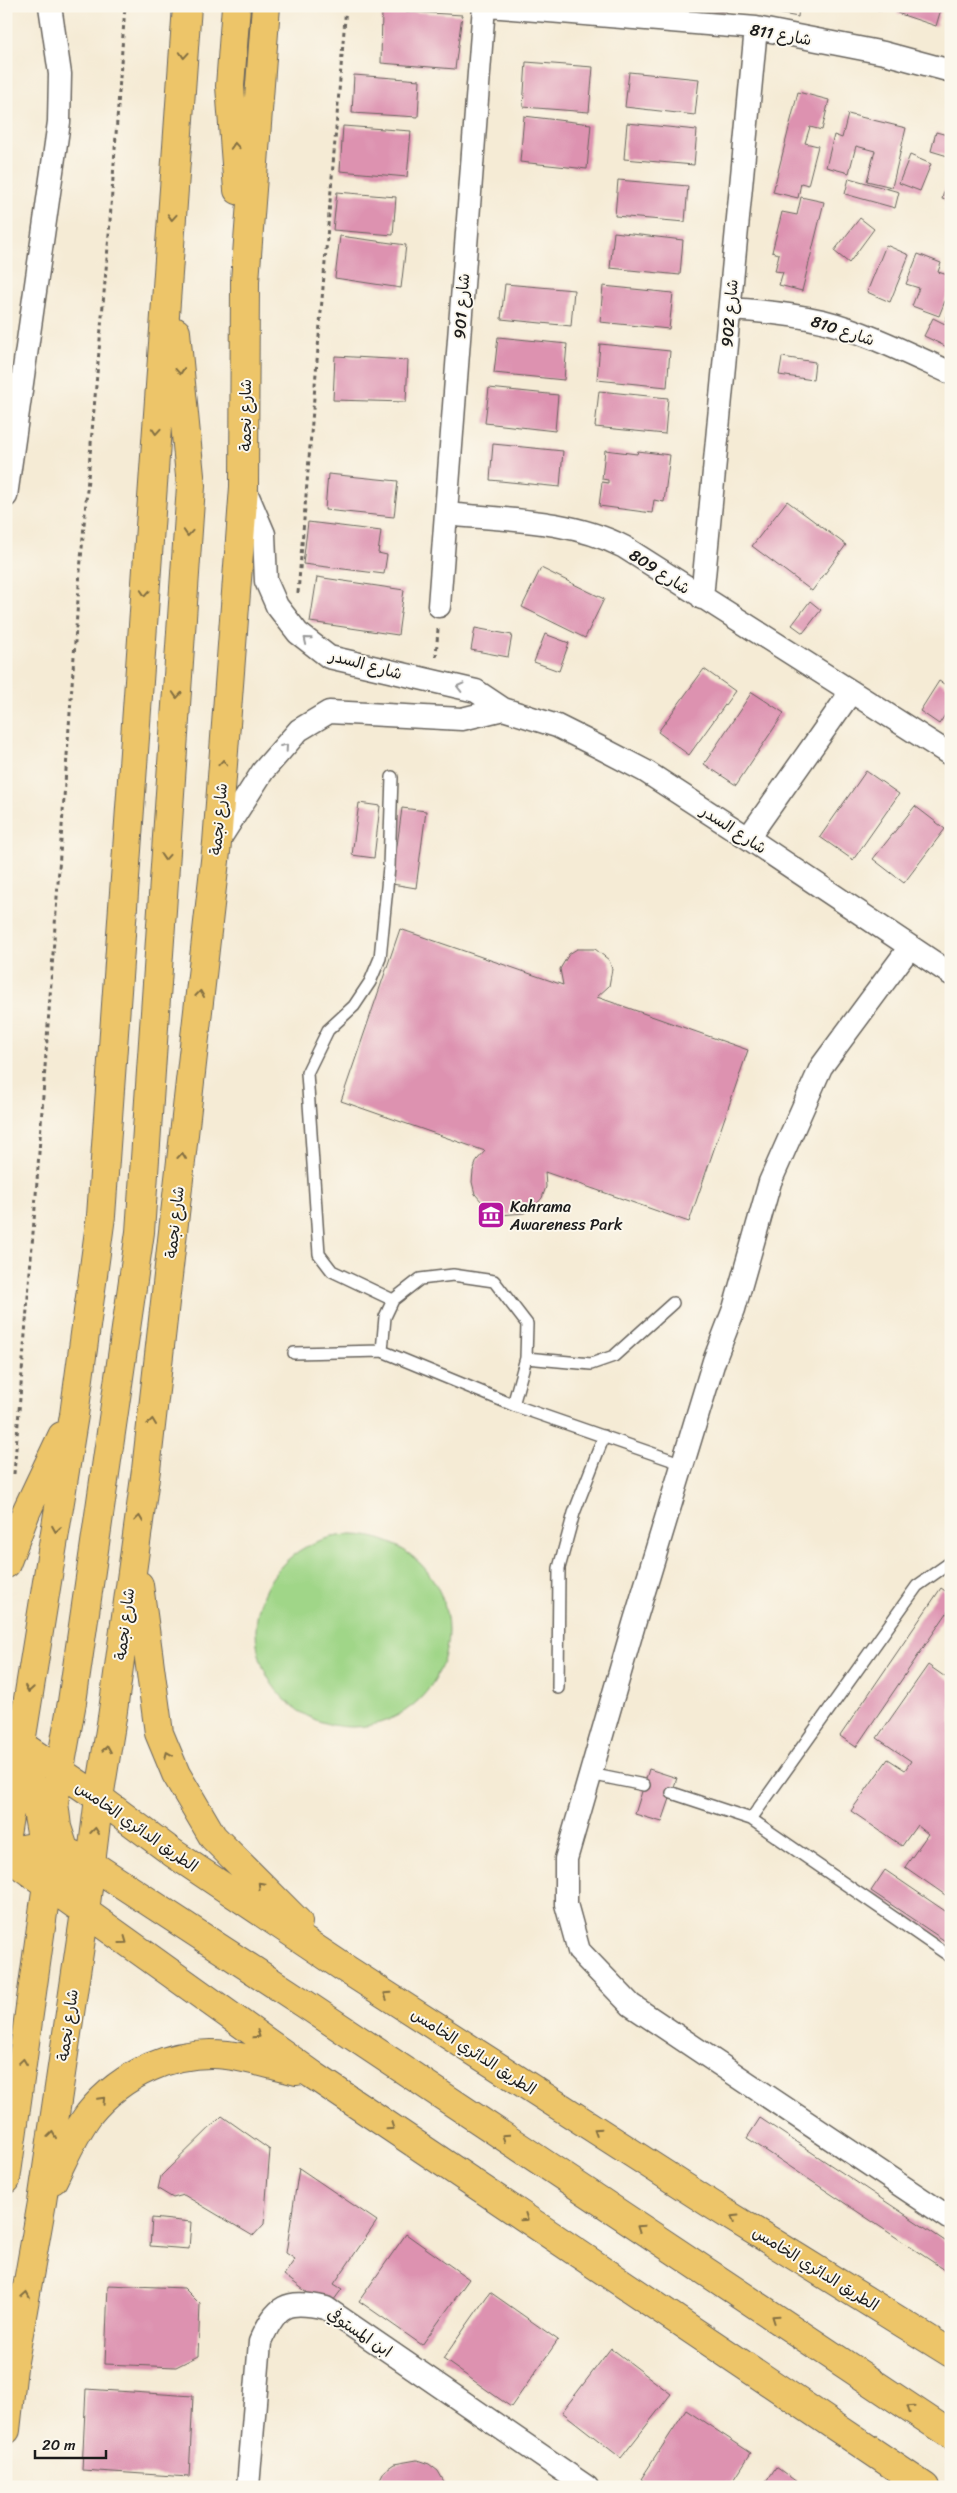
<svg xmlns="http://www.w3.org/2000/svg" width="957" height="2493" font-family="Sriracha,'Playpen Sans Arabic',sans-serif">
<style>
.green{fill:#a0d688;stroke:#5e7952}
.building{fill:#dd92b0}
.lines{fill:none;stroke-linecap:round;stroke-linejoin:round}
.lane-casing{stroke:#68645d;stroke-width:14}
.street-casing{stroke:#68645d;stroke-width:25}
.primary-casing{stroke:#68645d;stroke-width:30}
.path{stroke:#68645d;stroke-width:3;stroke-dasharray:4 4;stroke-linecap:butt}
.lane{stroke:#fff;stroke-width:11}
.street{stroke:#fff;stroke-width:22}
.primary{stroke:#edc569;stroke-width:28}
.oneway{stroke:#847042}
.oneway2{stroke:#999}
.labels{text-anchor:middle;stroke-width:4;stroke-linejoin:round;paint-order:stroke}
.street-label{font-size:16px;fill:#1c1c1c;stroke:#fbf7ec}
.poi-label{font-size:16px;fill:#1c1c1c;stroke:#fbf7ec;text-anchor:start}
</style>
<rect width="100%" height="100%" fill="#fbf7ec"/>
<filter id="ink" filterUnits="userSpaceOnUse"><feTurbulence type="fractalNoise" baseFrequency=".02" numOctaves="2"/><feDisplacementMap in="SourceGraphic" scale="10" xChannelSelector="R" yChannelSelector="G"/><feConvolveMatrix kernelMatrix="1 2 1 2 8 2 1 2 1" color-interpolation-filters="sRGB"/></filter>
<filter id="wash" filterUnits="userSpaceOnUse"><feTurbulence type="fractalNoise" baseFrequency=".0096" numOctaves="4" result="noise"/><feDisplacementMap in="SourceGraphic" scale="20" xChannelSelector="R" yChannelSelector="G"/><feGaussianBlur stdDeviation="1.12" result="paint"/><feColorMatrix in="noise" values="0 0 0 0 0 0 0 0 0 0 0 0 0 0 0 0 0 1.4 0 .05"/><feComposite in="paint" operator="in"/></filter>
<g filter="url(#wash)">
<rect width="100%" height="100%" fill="#f5ebd5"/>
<path class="green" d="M256 1631a96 96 0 1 1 192 0a96 96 0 1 1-192 0Z"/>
<g id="blocks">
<path class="building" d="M706,6h20v6l-20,-2z
M746,6h53l-1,11 -52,-10z
M869,6h14l-2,5z
M899,6h43l-6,20 -39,-13z
M382,10l80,5 -7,54 -74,-6z
M526,62l67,5 -4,45 -66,-5z
M629,72l70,7 -4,36 -70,-8z
M354,75l66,5 -2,37 -66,-4z
M798,92l31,8 -7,30 -12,-3 -5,16 13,3 -10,39 -7,-2 -3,15 -25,-6z
M848,114l58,14 -14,59 -25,-6 8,-30 -19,-5 -7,27 -23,-6 8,-32 8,3z
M524,116l67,8 -4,45 -67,-7z
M627,123l70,7 -3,35 -70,-6z
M343,126l68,5 -4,46 -67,-6z
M936,132l15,4v21l-20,-6z
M910,155l21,9 -11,27 -21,-8z
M950,171h1v30l-9,-2z
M849,178l50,14 -4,16 -50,-14z
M618,180l70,6 -3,36 -70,-6z
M337,192l59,5 -3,38 -60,-5z
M801,197l23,5 -22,89 -23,-6 4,-13 -8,-1 4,-17 -7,-2 10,-40 15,3z
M860,218l14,11 -25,34 -15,-12z
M614,232l69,8 -3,35 -70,-7z
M340,236l66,9 -5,43 -66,-10z
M886,245l23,10 -19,47 -23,-10z
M918,254l23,9 -3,9 13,4v10l-12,30 -27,-10 7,-18 -13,-4z
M505,284l69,6 -3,36 -70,-7z
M603,286l70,7 -4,36 -69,-7z
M951,307v16l-6,-2z
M933,318l18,9 -2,21 -25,-12z
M498,337l69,7 -3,36 -70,-7z
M600,344l70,7 -3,36 -70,-7z
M335,356l73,4 -2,42 -73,-2z
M782,357l33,5 -2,18 -34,-5z
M489,388l69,7 -3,36 -70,-8z
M599,391l69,7 -3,36 -70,-7z
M493,444l70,7 -3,36 -70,-7z
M605,450l32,4 1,-3 32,4 -6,47 -10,-2 -2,13 -53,-7 3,-24 6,1v-3l-6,-1z
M328,474l70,7 -4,36 -69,-7z
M787,501l59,44 -34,46 -60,-45z
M308,522l73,9 -3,22 9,2 -3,19 -81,-10z
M541,568l63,31 -19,39 -63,-31z
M317,577l87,13 -6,45 -88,-13z
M810,601l11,9 -18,23 -11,-8z
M475,628l37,7 -4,22 -37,-7z
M545,634l24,9 -10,28 -25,-9z
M704,669l31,22 -46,64 -31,-23z
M939,681l12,7v18l-12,18 -19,-13z
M752,692l32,21 -48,72 -32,-21z
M866,771l33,23 -46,66 -33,-23z
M359,803l21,3 -6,52 -22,-3z
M915,806l30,23 -41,54 -31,-24z
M402,808l24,3 -10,77 -24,-4z
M400,929l163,56 -3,-16 9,-15 8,-5h18l14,11 3,9 -3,17 -12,11 151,53 -59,172 -144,-50 1,15 -4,11 -8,9 -10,6 -23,2 -11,-4 -15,-17 -3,-12 1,-11 4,-11 8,-9 -144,-50z
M941,1588l10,7v12l-95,140 -16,-11z
M928,1665l23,16v218l-46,-32 23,-33 -11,-9 -15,21 -51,-35 37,-52 17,11 6,-9 -34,-23z
M649,1769l28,9 -15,44 -27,-8z
M885,1870l66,45v30l-80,-54z
M222,2116l48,34 -6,74 -11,12 -69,-41 -11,3 -15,-9 3,-13z
M760,2118l191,127v29l-204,-136z
M299,2168l78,53 -43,63 8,5 -14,19 -44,-33 11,-16 -9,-6z
M152,2218l39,4 -2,27 -39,-3z
M406,2234l63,45 -47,66 -63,-44z
M108,2285l76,3 16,16 -2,52 -22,11 -71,-3z
M490,2292l68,48 -47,67 -68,-48z
M611,2348l60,46 -50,64 -59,-46z
M86,2389l107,7 -4,81 -107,-7z
M686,2410l65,43 -22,34h-76l-12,-8z
M417,2460l12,4 9,7 9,16h-71l8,-16 10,-7z
M776,2467l28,20h-41z
M301,2481l7,6h-12z"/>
</g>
</g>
<g filter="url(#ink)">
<use href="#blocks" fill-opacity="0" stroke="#68645d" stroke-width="1"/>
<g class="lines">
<g class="lane-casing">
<path id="lane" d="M392,777l-3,90 -9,91 -10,24 -16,24 -26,24 -21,43 12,181 13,17 61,29
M294,1353l88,-2
M526,1358l65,6 23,-8 59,-53
M513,1405l13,-47 1,-34 -33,-43 -41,-6 -33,4 -27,21 -8,17 -3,34 131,54 170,59
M558,1688l1,-120 15,-55 30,-77
M590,1774l54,11
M672,1793l79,26 200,138
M751,1819l166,-233 34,-24"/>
</g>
<g class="street-casing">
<path id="street" d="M488,6l268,22 128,25 67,18
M730,309c31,2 61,5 92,12 44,11 87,33 129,52
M244,487l20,47 2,47 11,25 21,27 31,24 147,34 27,18 54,17 42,21 46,24 103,67 203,136
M6,496l53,-374 1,-48 -10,-68
M446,514c59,6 124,5 178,33l327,208
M702,598l54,-570
M439,606l45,-600
M748,838l103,-146
M217,843l46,-72 36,-41 30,-18 133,7 41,-10
M910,947l-89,120 -51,115 -36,127 -20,52 -80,263 -68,235v45l13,47 52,54 320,214
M248,2487l12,-145c17,-37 25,-43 66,-34l261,179"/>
</g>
<g class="primary-casing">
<path id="primary" d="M236,6l-6,80 8,104
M6,1564l20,-52 36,-76
M139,1585l20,148 17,41 37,63 85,85
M8,1736l91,62 74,55 173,116 365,235 240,149
M6,1835l68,-420 27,-199 86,-1210
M6,1852c43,-8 46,-9 85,12l214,140 646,431
M6,1855l307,220 612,412
M82,1905l-25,-78 -3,-25 18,-100 68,-470 51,-746 -15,-154
M6,2180l41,-296c-3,-46 -12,-88 -24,-132
M53,2180c11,-22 21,-46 36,-66 33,-41 86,-65 138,-59 24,3 47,11 70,16
M6,2430l7,-63 29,-165 43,-290 14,-114 13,-80 34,-248 71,-627 27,-356 1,-206 21,-275"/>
</g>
<path class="path" d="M298,593l48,-587
M436,657l2,-28
M14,1474l22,-279 44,-624 29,-336 16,-229"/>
<use href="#lane" class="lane"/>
<use href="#street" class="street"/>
<use href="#primary" class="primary"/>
</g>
<defs><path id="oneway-chevron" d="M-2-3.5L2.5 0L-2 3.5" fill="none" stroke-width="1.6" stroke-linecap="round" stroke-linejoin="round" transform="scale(1.25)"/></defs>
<g class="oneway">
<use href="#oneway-chevron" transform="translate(184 55) rotate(94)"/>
<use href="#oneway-chevron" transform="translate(235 146) rotate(-94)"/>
<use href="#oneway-chevron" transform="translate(172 217) rotate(94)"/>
<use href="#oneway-chevron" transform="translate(180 371) rotate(85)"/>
<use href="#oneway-chevron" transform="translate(156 431) rotate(94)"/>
<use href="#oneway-chevron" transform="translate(188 533) rotate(94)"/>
<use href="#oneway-chevron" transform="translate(145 593) rotate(94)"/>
<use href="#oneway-chevron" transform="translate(177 695) rotate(94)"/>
<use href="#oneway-chevron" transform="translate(223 763) rotate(-86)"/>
<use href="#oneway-chevron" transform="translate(165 857) rotate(94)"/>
<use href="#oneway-chevron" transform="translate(200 994) rotate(-84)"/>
<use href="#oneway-chevron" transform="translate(182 1156) rotate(-84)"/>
<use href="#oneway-chevron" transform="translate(152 1422) rotate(-83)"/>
<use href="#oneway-chevron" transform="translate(139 1519) rotate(-82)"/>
<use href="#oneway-chevron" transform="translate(56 1529) rotate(99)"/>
<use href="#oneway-chevron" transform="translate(29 1689) rotate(99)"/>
<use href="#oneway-chevron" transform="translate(107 1749) rotate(-80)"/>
<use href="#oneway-chevron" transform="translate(168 1755) rotate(-113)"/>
<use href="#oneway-chevron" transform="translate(95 1831) rotate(-83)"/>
<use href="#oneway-chevron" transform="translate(261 1885) rotate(-135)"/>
<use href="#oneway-chevron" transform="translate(124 1941) rotate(36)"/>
<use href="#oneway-chevron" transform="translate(387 1995) rotate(-147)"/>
<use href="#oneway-chevron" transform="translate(257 2035) rotate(35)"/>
<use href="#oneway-chevron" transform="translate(23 2062) rotate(-82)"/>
<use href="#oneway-chevron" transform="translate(102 2100) rotate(-47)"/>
<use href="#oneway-chevron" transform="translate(391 2127) rotate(34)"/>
<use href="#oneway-chevron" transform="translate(597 2131) rotate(-147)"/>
<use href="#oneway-chevron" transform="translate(52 2135) rotate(-82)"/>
<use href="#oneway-chevron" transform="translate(505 2137) rotate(-146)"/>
<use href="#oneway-chevron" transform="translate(525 2218) rotate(34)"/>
<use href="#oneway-chevron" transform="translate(734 2218) rotate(-148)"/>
<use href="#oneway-chevron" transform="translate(640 2228) rotate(-146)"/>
<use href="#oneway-chevron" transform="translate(26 2295) rotate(-80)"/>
<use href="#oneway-chevron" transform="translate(775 2318) rotate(-146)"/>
<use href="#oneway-chevron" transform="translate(910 2408) rotate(-146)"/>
</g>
<g class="oneway2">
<use href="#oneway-chevron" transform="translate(307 640) rotate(-141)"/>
<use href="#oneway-chevron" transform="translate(460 687) rotate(-166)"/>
<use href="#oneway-chevron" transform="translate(285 747) rotate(-49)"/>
</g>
</g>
<defs>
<g id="museum-square" transform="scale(1.4375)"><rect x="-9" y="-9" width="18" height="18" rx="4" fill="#b5179e" stroke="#fbf7ec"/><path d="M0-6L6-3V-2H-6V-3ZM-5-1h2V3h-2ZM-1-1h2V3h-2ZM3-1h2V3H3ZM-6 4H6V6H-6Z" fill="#fff"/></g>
</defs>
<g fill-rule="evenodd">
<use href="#museum-square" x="491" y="1215"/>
</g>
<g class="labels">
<g class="street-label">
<text transform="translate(781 34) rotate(10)" y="6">شارع 811</text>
<text transform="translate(461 306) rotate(-86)" y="6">شارع 901</text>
<text transform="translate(729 313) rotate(-85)" y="6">شارع 902</text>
<text transform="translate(843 330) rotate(18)" y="6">شارع 810</text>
<text transform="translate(245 415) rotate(-90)" y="6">شارع نجمة</text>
<text transform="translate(660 571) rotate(33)" y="6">شارع 809</text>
<text transform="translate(366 664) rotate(15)" y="6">شارع السدر</text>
<text transform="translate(218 819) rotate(-85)" y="6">شارع نجمة</text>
<text transform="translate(734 829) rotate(33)" y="6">شارع السدر</text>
<text transform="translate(174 1222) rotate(-84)" y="6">شارع نجمة</text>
<text transform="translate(124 1624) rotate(-83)" y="6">شارع نجمة</text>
<text transform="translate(137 1826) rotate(35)" y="6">الطريق الدائري الخامس</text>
<text transform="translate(67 2025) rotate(-82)" y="6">شارع نجمة</text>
<text transform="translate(474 2051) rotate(33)" y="6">الطريق الدائري الخامس</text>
<text transform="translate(816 2268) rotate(32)" y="6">الطريق الدائري الخامس</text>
<text transform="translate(360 2332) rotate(34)" y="6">ابن المستوفي</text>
</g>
<g class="poi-label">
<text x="510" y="1212">Kahrama<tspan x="510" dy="18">Awareness Park</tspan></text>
</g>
</g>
<rect width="957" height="2493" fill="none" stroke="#fbf7ec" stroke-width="25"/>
<path d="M35 2450v8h71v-8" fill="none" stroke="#1c1c1c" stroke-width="2.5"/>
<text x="42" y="2450" font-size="15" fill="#1c1c1c" stroke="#fbf7ec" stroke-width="4" paint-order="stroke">20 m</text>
</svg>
